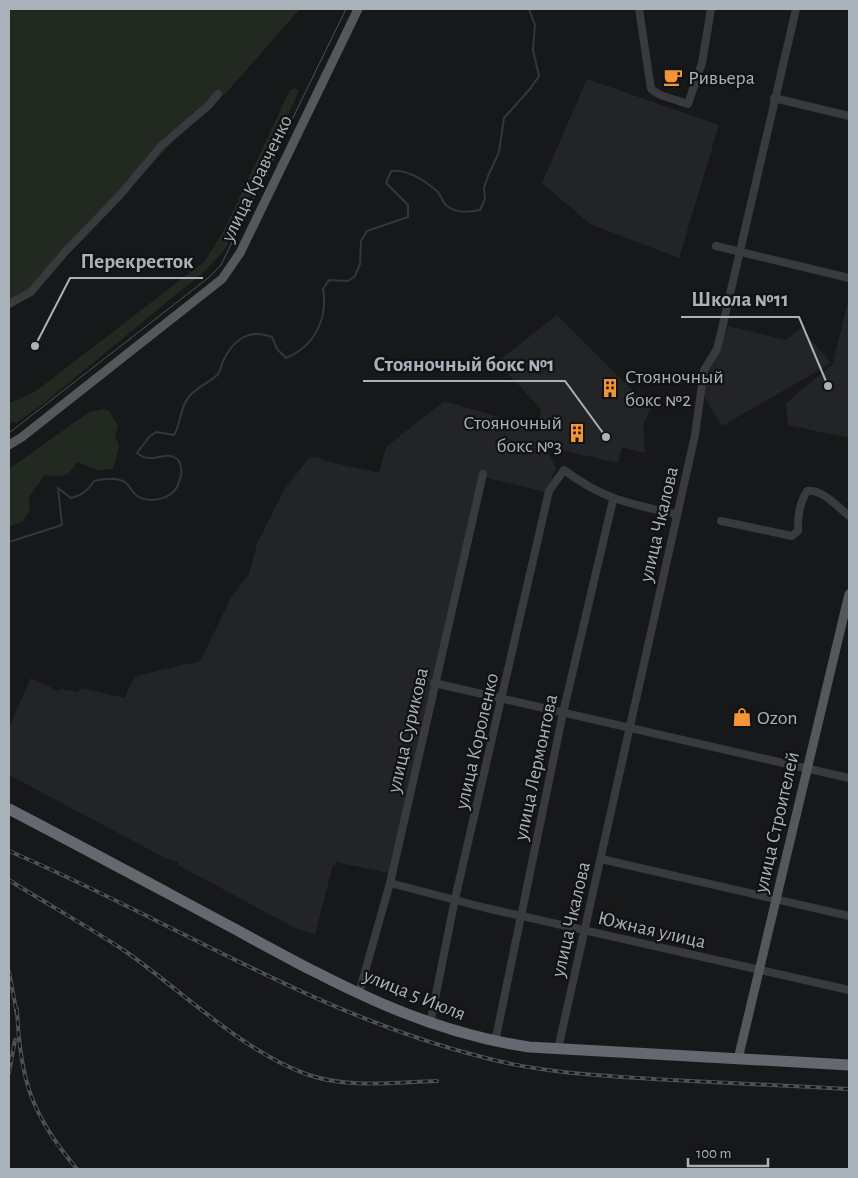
<svg xmlns="http://www.w3.org/2000/svg" width="858" height="1178" font-family="'Alegreya Sans',sans-serif">
<style>
.built{fill:#232426}
.green{fill:#212921}
.lines{fill:none;stroke-linecap:round;stroke-linejoin:round}
.stream{stroke:#2d393e;stroke-width:2}
.minor{stroke:#383a3e;stroke-width:8}
.major{stroke:#54585d;stroke-width:9}
.highway{stroke:#64696f;stroke-width:11}
.tram{stroke:#4d5055;stroke-width:1}
.rail-casing{stroke:#4d5055;stroke-width:4}
.rail{stroke:#121214;stroke-width:2;stroke-dasharray:5.5;stroke-linecap:butt}
.labels{text-anchor:middle;stroke-width:4.5;stroke-linejoin:round;paint-order:stroke}
.poi-label{font-size:20px;fill:#a9b1b9;stroke:#121214;text-anchor:start}
.street-label{font-size:20px;fill:#a9b1b9;stroke:#121214}
.leader{fill:none;stroke:#a9b1b9;stroke-width:2}
.callout-dot{fill:#a9b1b9;stroke:#121214;stroke-width:2}
.callout-label{font-size:21px;text-anchor:middle;font-weight:bold;fill:#a9b1b9;stroke:#121214;stroke-width:4.5;stroke-linejoin:round;paint-order:stroke}
</style>
<rect width="100%" height="100%" fill="#171819"/>
<path class="built" d="M587,79l132,46 -40,133 -89,-34 -48,-41z
M849,296v142l-61,-13 -2,-22 47,-39z
M557,315l94,94 -8,15 2,29 -23,-6 -4,16 -58,-13v-2l-4,-1 1,-5 -5,-1 -5,9 9,18 -10,24 -64,-15 -94,396 -52,-11v3h-3l-18,69 -20,-6 -117,-63v-3l-11,-3 -158,-84v-48l22,-49 27,13 4,-2 16,3 3,-4 44,10 3,-9 8,-13 64,-15 31,-63 18,-24 8,-30 27,-54 25,-32 8,-1 8,4 54,12 7,-26 58,-46 94,27 3,-19 -44,-47z
M728,326l58,14 15,-12 30,35 -109,63 -19,-31 6,-30 9,-11z"/>
<path class="green" d="M9,9h291l-74,84 -43,37 -68,75 -83,83 -23,14z
M295,88l4,3 -73,157 -20,22 -163,134 -27,19 -7,-1 1,-19 26,-12 169,-130 19,-31 66,-140z
M105,409l4,2 9,15 -3,9 4,11 -6,23 -17,1 -19,-8c-9,16 -15,15 -32,13l-16,22 1,13 -7,11 -14,6v-58l80,-57z"/>
<g class="lines">
<path class="stream" d="M58,488l13,10c12,-3 16,-7 23,-17 8,-2 17,-4 26,-1 10,3 9,9 16,15 11,9 34,5 41,-8 2,-3 2,-7 4,-11 1,-5 0,-14 -4,-17 -12,-10 -24,7 -40,-6l12,-16 7,-5 18,3c6,-10 6,-22 11,-32 6,-14 23,-19 32,-28 4,-3 4,-10 6,-14 10,-21 26,-33 49,-24l5,12 9,9c29,-12 42,-40 37,-69l6,-9 19,1 7,-5 5,-12 1,-23 6,-10 41,-14v-12l-22,-22 5,-12c16,-2 34,10 46,20 4,4 5,10 9,14 10,9 22,7 34,5l5,-11 -1,-11 4,-12 11,-24 5,-34 26,-29 9,-13 -6,-26 2,-25 -6,-16
M9,542l53,-17 -4,-37"/>
<path class="minor" d="M639,9l12,80 9,6 28,9 14,-41 9,-54
M774,98l75,18
M716,246l133,32
M9,304l22,-12 34,-40 55,-57 41,-49 48,-41 9,-11
M721,521l71,15 6,-5c0,-15 1,-27 9,-40 14,-3 32,17 42,25
M434,683l415,95
M601,859l248,57
M390,883l96,25 363,82
M359,993l31,-110 93,-409
M430,1024l25,-125 94,-408 15,-21c38,29 66,34 112,44
M495,1042l68,-329 50,-213
M558,1049l137,-614 9,-65 13,-21 4,-16 75,-324"/>
<path class="major" d="M9,445l13,-8 200,-158 18,-26 118,-244
M738,1059l111,-465"/>
<path class="highway" d="M9,809c75,39 149,79 224,119 96,52 186,103 296,119l320,18"/>
<path class="tram" d="M9,433l199,-155 13,-13 125,-256"/>
<g class="rail-casing">
<path id="rail" d="M9,851c160,68 307,165 477,207 60,16 124,18 185,22 60,3 119,6 178,9
M9,880c38,24 78,46 116,71 56,39 117,100 181,123 40,15 89,8 131,7
M9,971l8,44
M17,1009c3,70 14,106 60,160
M9,1073l6,-33"/>
</g>
<use href="#rail" class="rail"/>
</g>
<defs>
<g id="cafe-bare" transform="scale(1.5)"><path d="M-5.5-4.5H6V0H3Q3 3.5 0 3.5H-2.5Q-5.5 3.5-5.5 0ZM3-3.2v2h1.7v-2ZM-6 4.5H4V6H-6Z" fill="#f39435" stroke="#121214" stroke-width="2.5" paint-order="stroke"/></g>
<g id="building-bare" transform="scale(1.5)"><path d="M-4-6H4V6H1V3H-1V6H-4ZM-2.5-4.3h1.7v1.8h-1.7ZM.8-4.3h1.7v1.8H.8ZM-2.5-1h1.7V.8h-1.7ZM.8-1h1.7V.8H.8Z" fill="#f39435" stroke="#121214" stroke-width="2.5" paint-order="stroke"/></g>
<g id="shop-bare" transform="scale(1.5)"><path d="M-5-2.5h2.3a2.7 3.5 0 0 1 5.4 0H5L5.5 6h-11ZM-1.5-2.5h3a1.5 2.3 0 0 0-3 0Z" fill="#f39435" stroke="#121214" stroke-width="2.5" paint-order="stroke"/></g>
</defs>
<g fill-rule="evenodd">
<use href="#cafe-bare" x="673" y="77"/>
<use href="#building-bare" x="610" y="388"/>
<use href="#building-bare" x="577" y="433"/>
<use href="#shop-bare" x="742" y="717"/>
</g>
<g class="labels">
<g class="poi-label">
<text x="688" y="84">Ривьера</text>
<text x="625" y="383">Стояночный<tspan x="625" dy="23">бокс №2</tspan></text>
<text x="562" y="429" text-anchor="end">Стояночный<tspan x="562" dy="23">бокс №3</tspan></text>
<text x="757" y="724">Ozon</text>
</g>
<g class="street-label">
<text transform="translate(256 178) rotate(-64)" y="7">улица Кравченко</text>
<text transform="translate(658 524) rotate(-77)" y="7">улица Чкалова</text>
<text transform="translate(407 730) rotate(-77)" y="7">улица Сурикова</text>
<text transform="translate(476 741) rotate(-77)" y="7">улица Короленко</text>
<text transform="translate(535 767) rotate(-78)" y="7">улица Лермонтова</text>
<text transform="translate(776 822) rotate(-77)" y="7">улица Строителей</text>
<text transform="translate(570 919) rotate(-77)" y="7">улица Чкалова</text>
<text transform="translate(652 929) rotate(13)" y="7">Южная улица</text>
<text transform="translate(415 994) rotate(22)" y="7">улица 5 Июля</text>
</g>
</g>
<path class="leader" d="M35 346L70 278H203M828 386L799 317H681M606 437L565 381H363"/>
<g class="callout-dot">
<circle cx="35" cy="346" r="5"/>
<circle cx="828" cy="386" r="5"/>
<circle cx="606" cy="437" r="5"/>
</g>
<g class="callout-label">
<text x="137" y="268">Перекресток</text>
<text x="740" y="306">Школа №11</text>
<text x="464" y="371">Стояночный бокс №1</text>
</g>
<rect width="858" height="1178" fill="none" stroke="#a9b1b9" stroke-width="20"/>
<path d="M688 1158v8h80v-8" fill="none" stroke="#a9b1b9" stroke-width="2.5"/>
<text x="696" y="1158" font-size="15" fill="#a9b1b9" stroke="#121214" stroke-width="4" paint-order="stroke">100 m</text>
</svg>
